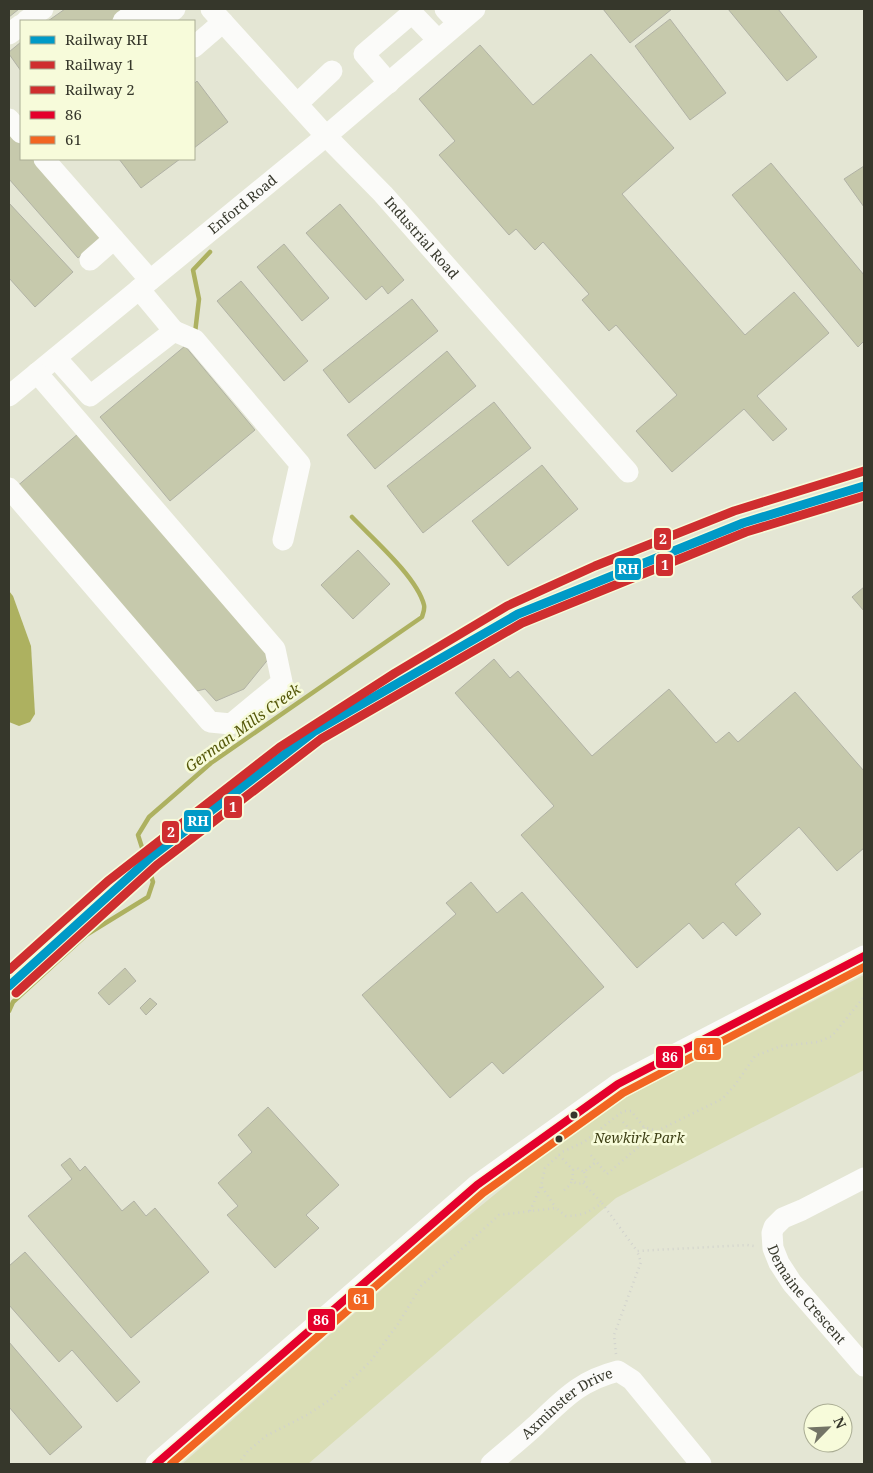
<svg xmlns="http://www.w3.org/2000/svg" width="873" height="1473" font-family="'Noto Serif',serif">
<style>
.green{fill:#dadeb6}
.water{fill:#adb160}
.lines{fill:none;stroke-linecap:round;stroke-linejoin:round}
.stream{stroke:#adb160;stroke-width:4.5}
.building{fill:#c6c9ac;stroke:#b1b2a5}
.path{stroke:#d1d2cd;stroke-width:2.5;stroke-dasharray:1 4;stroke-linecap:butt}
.minor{stroke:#fbfbf9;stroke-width:21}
.bus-1-casing{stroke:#f7fbda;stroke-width:11}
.bus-2-casing{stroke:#f7fbda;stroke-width:11}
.bus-1{stroke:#e4002b;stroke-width:8}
.bus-2{stroke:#f26522;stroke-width:8}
.rail-1-casing{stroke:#f7fbda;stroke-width:12}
.rail-2-casing{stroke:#f7fbda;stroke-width:12}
.rail-3-casing{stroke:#f7fbda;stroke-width:12}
.rail-1{stroke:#009ac7;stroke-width:9}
.rail-2{stroke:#cf2e2f;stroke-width:9}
.rail-3{stroke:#cf2e2f;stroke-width:9}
.bus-dot{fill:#36372b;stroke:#f7fbda;stroke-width:2}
.labels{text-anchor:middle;stroke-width:5;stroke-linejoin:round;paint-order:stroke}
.street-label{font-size:14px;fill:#36372b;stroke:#f7fbda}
.park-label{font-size:14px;font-style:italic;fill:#3e4015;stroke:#f7fbda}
.water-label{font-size:15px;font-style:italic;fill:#56590a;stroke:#f7fbda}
.line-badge{stroke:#f7fbda;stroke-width:2}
.badge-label{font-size:14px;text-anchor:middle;font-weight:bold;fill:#fff}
</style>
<rect width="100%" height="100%" fill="#e4e6d4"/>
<path class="green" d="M864,975v95l-248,128 -308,266h-126l246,-215 165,-135z"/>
<path class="water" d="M9,591l4,5 18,50 4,68 -5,8 -11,4 -10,-4z"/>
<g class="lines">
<path class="stream" d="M195,333l4,-34 -6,-29 17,-18
M9,1011l4,-9 73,-67 62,-38 5,-15 -15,-47 11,-18 62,-54 211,-146c1,-4 3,-8 2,-12 -7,-28 -52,-67 -72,-88"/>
</g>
<path class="building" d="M9,9h10l-10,8z
M65,9h66l-16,12h-67z
M603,9h69l-42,34z
M728,9h50l39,48 -30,24z
M670,19l56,74 -36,27 -55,-74z
M21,42v29l-12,-17v-2z
M480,45l53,60 58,-51 83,94 -52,46 123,141 49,-43 35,41 -72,63 30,33 -14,12 -29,-32 -72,63 -36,-41 41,-36 -61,-70 -7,6 -27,-31 7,-6 -46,-52 -8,8 -19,-21 -7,6 -70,-80 16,-14 -36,-42z
M197,81l31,41 -34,26v-64z
M9,130l12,15v14h13l68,78 -24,21 -69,-79z
M119,159h61l-39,29z
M771,163l93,112v66l-6,6 -126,-152z
M864,166v41l-20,-28z
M9,203l64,69 -38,35 -26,-29z
M340,204l64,76 -16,14 -6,-8 -16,14 -60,-67z
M284,244l45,54 -27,23 -45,-54z
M241,281l67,80 -24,20 -67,-80z
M412,299l26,32 -89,72 -26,-33z
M185,346l70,84 -85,71 -70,-84z
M447,351l29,35 -101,83 -28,-34z
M494,402l37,46 -108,85 -36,-47z
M79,433l191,224 -26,32 -28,12 -11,-12 -12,3 -178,-204z
M542,465l36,44 -70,57 -36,-45z
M358,550l32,34 -37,35 -32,-34z
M864,587v24l-12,-14z
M494,659l16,19 8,-7 74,85 77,-67 47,54 13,-11 9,10 57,-50 69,79v77l-27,23 -38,-44 -64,57 26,30 -25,22 -13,-14 -20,17 -14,-16 -52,45 -116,-133 33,-29 -99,-113z
M471,882l26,31 25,-21 82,95 -101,87 -11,-12 -42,36 -88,-103 94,-81 -10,-11z
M125,968l11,13 -27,24 -11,-12z
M150,998l7,6 -11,11 -6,-7z
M268,1107l71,78 -33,30 13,13 -44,40 -48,-53 11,-9 -20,-23 34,-31 -14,-17z
M70,1158l10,13 5,-5 37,45 12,-10 12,15 9,-8 54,64 -78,66 -103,-122 44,-37 -11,-14z
M25,1252l115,130 -23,20 -45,-52 -13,12 -50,-57v-39z
M9,1342l73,85 -32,28 -41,-48z"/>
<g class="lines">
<path class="path" d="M623,1122l19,21
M657,1131l65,-32 13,-14 20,-29 26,-10 37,-4 14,-6 32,-39
M642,1143l2,-16
M559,1155l14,15
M584,1172l2,4v4c-5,5 -9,4 -14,1l1,-11 4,-2 7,4 13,-11
M583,1183l19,20
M542,1187l14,21
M564,1190l6,-5 2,-4
M530,1211l11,-25 4,-18 17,-16 22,-10 39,-31h8l13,16 13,4 -50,43 -18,-21
M616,1354l-2,-19 27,-73 -4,-11
M238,1464l10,-13 18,-15 41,-21 24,-16 39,-37 28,-38 23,-38 78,-71 57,-7 10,8c16,0 23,-4 36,-13l35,48 110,-6 7,1"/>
<g class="minor">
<path id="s1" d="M211,9l115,127 57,58 245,278"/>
<path d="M445,9l13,14"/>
<path d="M26,21l17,-12"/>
<path d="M123,21l17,-12"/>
<path d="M148,21l3,-2h11l13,-10"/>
<path d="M9,34l12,-9"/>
<path d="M194,47l29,-25"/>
<path d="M389,83l-25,-29 48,-41 26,27"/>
<path d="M297,104l35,-33"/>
<path d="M9,119l12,14"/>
<path d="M44,159l106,121"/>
<path d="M90,260l24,-21"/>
<path d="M174,331l21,9 105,124 -17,76"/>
<path d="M56,358l34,38 84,-65 -35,-42"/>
<path id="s2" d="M9,396l317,-260 149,-127"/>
<path d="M9,488l201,234 21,2 51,-42 -7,-33 -238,-276"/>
<path id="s3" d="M864,1178l-62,32 -19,8 -9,9 -2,6 1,15 6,15 13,20 72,83"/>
<path d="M156,1464l321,-279 141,-101 246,-128"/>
<path id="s4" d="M491,1464c15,-13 30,-25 44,-38 29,-27 44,-45 83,-55l14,9 69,84"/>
</g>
<g class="bus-1-casing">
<path id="bus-1" d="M156,1464l321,-279 141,-101 246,-128"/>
</g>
<g class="bus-2-casing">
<path id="bus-2" d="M171,1464l312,-271 140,-100 241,-126"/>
</g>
<use href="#bus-1" class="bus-1"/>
<use href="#bus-2" class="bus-2"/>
<g class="rail-1-casing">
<path id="rail-1" d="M9,986l142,-129 164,-126 203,-117 225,-91 121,-37"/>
</g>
<g class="rail-2-casing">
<path id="rail-2" d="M16,993l141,-128 164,-126 201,-116 224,-91 118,-36"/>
</g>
<g class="rail-3-casing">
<path id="rail-3" d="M9,970l99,-89 172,-134 115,-74 112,-67 88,-40 139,-55 130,-40"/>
</g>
<use href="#rail-1" class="rail-1"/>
<use href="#rail-2" class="rail-2"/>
<use href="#rail-3" class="rail-3"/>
</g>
<g class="bus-dot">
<circle cx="574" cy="1115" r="4.5"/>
<circle cx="559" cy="1139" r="4.5"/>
</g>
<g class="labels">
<g class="street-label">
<text dy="5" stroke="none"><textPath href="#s2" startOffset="302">Enford Road</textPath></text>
<text dy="5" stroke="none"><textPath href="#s1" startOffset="311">Industrial Road</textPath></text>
<text dy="5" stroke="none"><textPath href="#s3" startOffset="182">Demaine Crescent</textPath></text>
<text dy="5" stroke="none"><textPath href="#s4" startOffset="98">Axminster Drive</textPath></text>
</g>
<g class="park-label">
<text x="639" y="1143">Newkirk Park</text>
</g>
<g class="water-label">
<text transform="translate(243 728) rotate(-36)" y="5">German Mills Creek</text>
</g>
</g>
<g class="line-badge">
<rect x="653" y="527" width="19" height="24" rx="5" fill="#cf2e2f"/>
<rect x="655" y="553" width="19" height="24" rx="5" fill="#cf2e2f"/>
<rect x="614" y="557" width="28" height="24" rx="5" fill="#009ac7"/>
<rect x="223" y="795" width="20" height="24" rx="5" fill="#cf2e2f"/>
<rect x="183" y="809" width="29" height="24" rx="5" fill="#009ac7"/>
<rect x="161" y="820" width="19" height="24" rx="5" fill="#cf2e2f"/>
<rect x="693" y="1037" width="29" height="24" rx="5" fill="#f26522"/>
<rect x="655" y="1045" width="29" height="24" rx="5" fill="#e4002b"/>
<rect x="347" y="1287" width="28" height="24" rx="5" fill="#f26522"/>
<rect x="307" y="1308" width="29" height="24" rx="5" fill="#e4002b"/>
</g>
<g class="badge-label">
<text x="663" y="544">2</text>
<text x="665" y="570">1</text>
<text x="628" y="574">RH</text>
<text x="233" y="812">1</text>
<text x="198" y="826">RH</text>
<text x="171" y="837">2</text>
<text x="707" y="1054">61</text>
<text x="670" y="1062">86</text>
<text x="361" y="1304">61</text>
<text x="321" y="1325">86</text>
</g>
<rect width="873" height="1473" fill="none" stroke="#36372b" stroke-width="20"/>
<rect x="20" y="20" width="175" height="140" fill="#f7fbda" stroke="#aaad94"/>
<rect x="30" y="36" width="25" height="8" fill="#009ac7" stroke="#aaad94"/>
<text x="65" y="45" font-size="15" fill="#36372b">Railway RH</text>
<rect x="30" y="61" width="25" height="8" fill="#cf2e2f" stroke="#aaad94"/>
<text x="65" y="70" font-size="15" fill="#36372b">Railway 1</text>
<rect x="30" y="86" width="25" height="8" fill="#cf2e2f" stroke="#aaad94"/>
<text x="65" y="95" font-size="15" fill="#36372b">Railway 2</text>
<rect x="30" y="111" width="25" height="8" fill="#e4002b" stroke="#aaad94"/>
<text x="65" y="120" font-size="15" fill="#36372b">86</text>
<rect x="30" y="136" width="25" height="8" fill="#f26522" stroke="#aaad94"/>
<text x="65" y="145" font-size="15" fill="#36372b">61</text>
<g transform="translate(828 1428) rotate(66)"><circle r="24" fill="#f7fbda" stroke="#aaad94"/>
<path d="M0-4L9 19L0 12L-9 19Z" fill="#737466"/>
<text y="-8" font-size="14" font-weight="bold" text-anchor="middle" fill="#36372b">N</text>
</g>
</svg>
